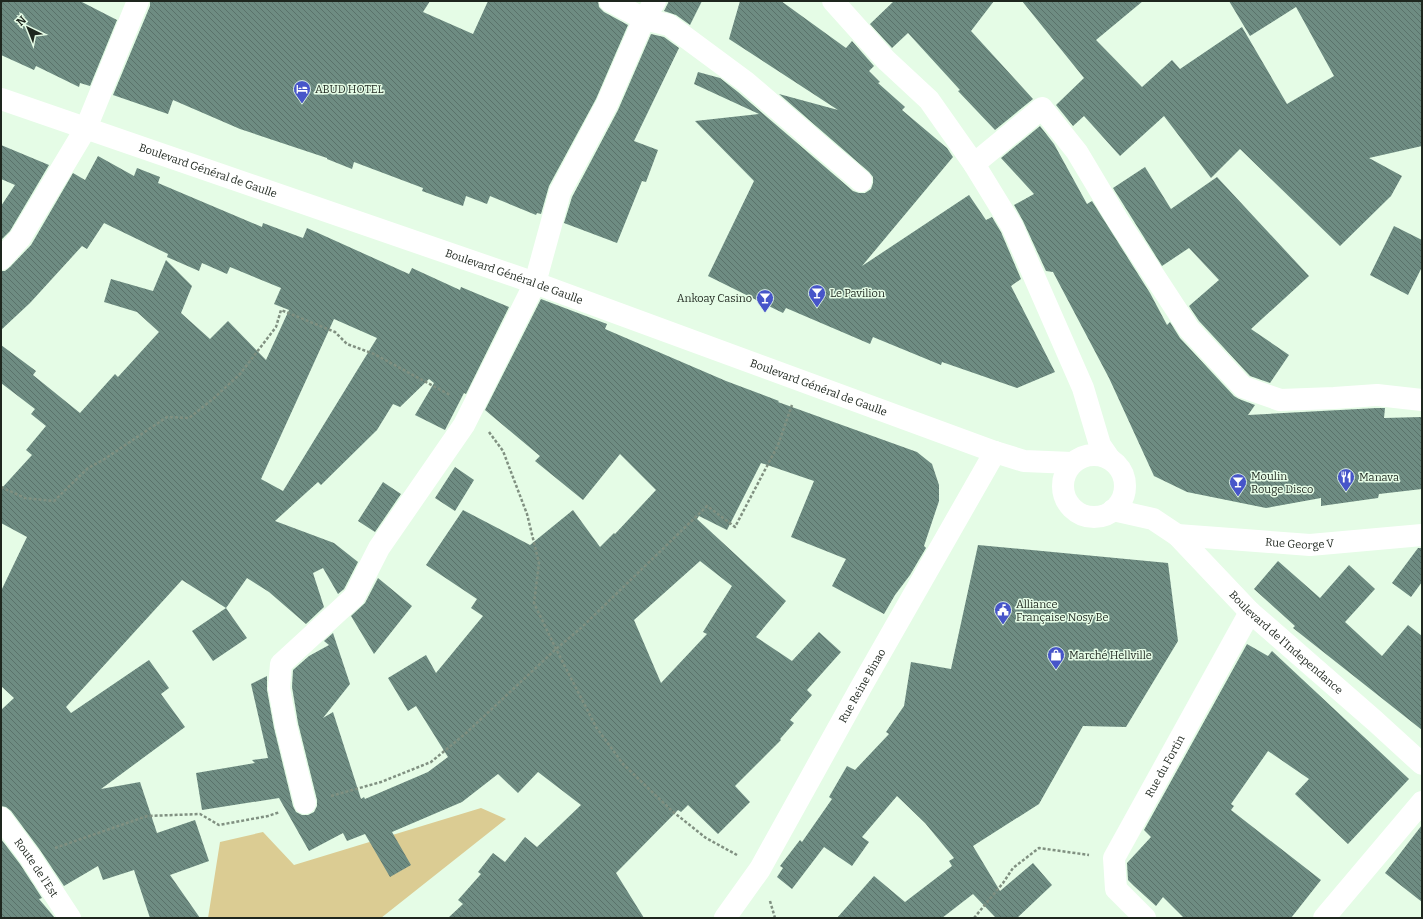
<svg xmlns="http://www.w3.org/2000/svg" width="1423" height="919" font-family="Bitter,serif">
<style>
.green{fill:#dbcc93}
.building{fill:url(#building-back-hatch);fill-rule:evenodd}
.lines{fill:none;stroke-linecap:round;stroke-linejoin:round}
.path{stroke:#809081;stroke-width:2.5;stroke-dasharray:3 2;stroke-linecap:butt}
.street{stroke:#fff;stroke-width:22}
.secondary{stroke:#fff;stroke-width:22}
.labels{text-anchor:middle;stroke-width:3;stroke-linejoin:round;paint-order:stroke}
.poi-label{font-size:11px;fill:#1e261e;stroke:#e5fce6;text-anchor:start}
.street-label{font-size:11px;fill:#1e261e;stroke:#e5fce6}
</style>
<defs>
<pattern id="building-back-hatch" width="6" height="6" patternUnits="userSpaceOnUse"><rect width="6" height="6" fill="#6e8c82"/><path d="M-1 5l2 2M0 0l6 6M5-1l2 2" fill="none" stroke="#5a726a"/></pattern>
</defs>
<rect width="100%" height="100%" fill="#e5fce6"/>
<path class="green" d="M481,808l25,11 -125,99h-173l12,-76 43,-10 31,33z"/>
<path class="building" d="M1,1h79l37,19 -27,66 -10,-3 -1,4 -43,-21 -2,4 -33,-15z
M150,1h280l-7,11 50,22 15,-33h110l1,6 5,5 24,13 -32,74 -47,87 -8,28 -4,-1 -1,2 -46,-19 -3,8 -21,-8 -3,10 -41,-15 1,-3 -69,-26 -2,7 -25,-10v-1l-87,-29 -67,-29 -5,14 -55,-19 37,-89z
M669,1h33l-12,24 -14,-10 -12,-4z
M740,1h41l65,47 6,-7 22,25 -5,5 11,11 -2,1 27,24 -3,3 45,38 6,9 -91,109 107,-71 17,25 6,-3 9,15 20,47 -10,7 44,86 -38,16 -75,-26 -1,3 -68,-28 -3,7 -84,-36 -3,5 -75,-37 46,-95 -59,-60 64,-7 -65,-30 4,-12 22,6 18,14 115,99 6,2h6l6,-4 2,-6v-6l-4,-5 -90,-78 59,16 -109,-71z
M894,1h100l-23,30 62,68 -38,31 -37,-39 2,-1 -52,-57 -16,15 -22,-24z
M1022,1h121l-47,39 46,47 30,-27 8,9 62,-42 45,77 47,-28 -38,-69 -46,29 -21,-35h193v145l-53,12 33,18 -11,20 -51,50 -100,-97 -29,29 -47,-62 -44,40 -36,-40 -11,10 -17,-21 28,-27z
M651,34l13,3 15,11 -45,93 24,9 -12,32 -4,-1 -25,62 -53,-20 8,-26 46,-87z
M1040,126l14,18 33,60 5,-3 58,92 17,32 3,-3 10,16 54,58 5,3 16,6 -7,10 129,-7h8l-1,10 38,-1v72l-43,5 -1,4 -57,8v-8l-55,10 -79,-16 -33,-16 -45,-98 -56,-106 -7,-1 -23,-50 -9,-16 20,-11 -33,-36z
M1,145l48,20 -39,66 -9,9v-34l14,-21 -14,-6z
M98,156l36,20 3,-8 23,9 -2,6 104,44 1,-4 40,15 4,-10 102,46 3,-6 48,22 1,-3 48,20 -43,87 -2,-1 -19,37 -30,-15 19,-32 -5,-4 -29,28 -7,-3 -16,26 -56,55 -3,-3 -43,39 59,22 24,19 -14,27 -6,5 -15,-26 -10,5 11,34 -18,17 -37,-32 -22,-14 -21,30 -44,-28 -116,127 5,6 78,-53 20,28 -8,6 24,33 -84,62 39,-7 17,51 38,-13 14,41 -39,14 30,43h-50l-16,-48 -31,10 -5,-14 -34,20 -24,-36 -29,-39 -5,-4 -5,-1v-96l13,-12 -13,-12v-95l26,-54 -26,-14v-34l31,-34 -6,-5 20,-24 -15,-12 4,-5 -34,-26v-38l35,26 -3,4 47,38 35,-39 3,3 41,-45 -22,-20 -33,-10 7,-23 42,12 13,-31 26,26 -11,27 29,26 18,-18 38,39 23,-50 -15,-6 7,-16 -51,-21 -3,7 -25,-11 -3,8 -32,-14 1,-3 -64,-31 -17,26 -5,-3 -52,57 -29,27v-59h4l5,-4 21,-22 42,-72 12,7zM334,319l43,19 -94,153 -22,-12z
M1145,167l26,42 46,-32 92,99 -58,53 38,26 -19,28 -20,-7 -51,-55 -10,-15 30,-26 -30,-32 -27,18 -49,-78z
M1394,226l28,14v27l-14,28 -38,-20z
M541,299l66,25 -2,5 121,52 53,20 -1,1 139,50 15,12 7,21v16l-15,45 2,2 -16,27 -15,20 -11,19 -52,-28 14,-27 -55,-22 23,-56 -53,-18 -34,67 -28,-14 -2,3 89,82 -30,36 36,24 27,-29 22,20 -34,38 5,5 -22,25 4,3 -14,16 1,1 -46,46 15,16 -32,32 -30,-29 -7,7 -3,-2 -62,63 28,45h-196l15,-14 -5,-4 23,-26 -3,-2 15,-19 12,9 20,-25 12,10 44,-42 -43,-33 -20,21 -20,-19 -36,28 -70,30 19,33 -21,12 -25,-43 -18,7 -4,-8 -34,18 -30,-53 -77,12 -6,-37 59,-10 -3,-3 16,-2 -17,-74 16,-8v14l7,38 19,78 3,6 6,3h6l6,-3 3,-6v-6l-19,-77 -6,-36 1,-17 16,-14 20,-11 -5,-4 9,-8 17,51 -27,34 10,-6 28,87 3,-2 1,2 63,-27 20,-15 -32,-51 -8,5 -20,-33 38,-23 10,18 47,-57 -12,-8 6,-9 -51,-34 37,-55 67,35 43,-35 27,37 14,-14 1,1 41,-44 -36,-36 -37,46 -48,-39 5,-5 -55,-46zM700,561l32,25 -29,46 4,2 -46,49 -27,-63z
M455,467l19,13 -19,31 -20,-13z
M383,482l18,12 -26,38 -17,-11z
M978,545l190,18 10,78 -52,86 -43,-1 -44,78 -66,42 27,45 33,-28 19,22 -35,33h-21l-23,-24 -31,24h-105l37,-42 31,26 47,-36 -3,-5 5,-3 -29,-35 -28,-27 -35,41 7,5 -17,24 -28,-19 -32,42 -15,-12 6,-9 -3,-2 20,-26 2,2 30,-43 -3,-2 18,-31 8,4 34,-36 -3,-2 18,-26 7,-44 40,7z
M1418,548h4v34l-11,15 -19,-14z
M1278,561l42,37 29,-33 26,24 -30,33 37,34 26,-31 14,11v94l-129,-102 2,-2 -41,-37z
M378,578l34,28 -38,48 -23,-38 14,-13z
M226,608l21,30 -34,23 -21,-30z
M1247,644l21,12 4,-5 137,128 -61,65 -53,-50 14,-15 -41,-28 -37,53 3,2 -3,4 90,70 -30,38h-107l-21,-21 -7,9 -22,-20 -6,-6 -1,-17 24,-26 -7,-7z
M1422,825v77l-37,-29z
M1,839l19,25 22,34 -3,1 16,19h-54z"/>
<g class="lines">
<path class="path" d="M489,432l14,19 24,63 12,49 -5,40 22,46 40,78 27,37 49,47 34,27 31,17
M1,487l24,11 29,3 34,-33 15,-8 64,-43 22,1 25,-20 26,-24 36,-47 5,-17 54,22 12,12 27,10 76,41
M331,796l50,-14 50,-20 34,-28 91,-85 25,-21 126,-122 28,21 43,-82 14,-40
M55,848l92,-32 53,-2 19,11 49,-9 12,-4
M770,901l5,17
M974,918l29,-35 10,-15 26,-20 50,7"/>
<g class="street">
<path d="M610,1l34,18 25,6 77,57 115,99"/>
<path d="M833,1l53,59 43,40 45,64 38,62 71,162 17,57 9,13"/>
<path d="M974,164l68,-56 35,44 40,67 72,110 54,58 37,13 54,-2 43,-3 45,5"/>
<path d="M1,259l19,-21 66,-110 52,-127"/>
<path id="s1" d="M1177,535l133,10 112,-10"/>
<path d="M305,803l-19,-77 -7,-38 2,-24 73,-67 25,-49 85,-123 71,-142 25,-91 47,-88 37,-85 11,-18"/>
<path id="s2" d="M1,818l29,39 40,61"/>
<path id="s3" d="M725,918l35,-49 101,-182 134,-235"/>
<path id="s4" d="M1145,918l-29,-29 -2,-31 136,-246"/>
<path d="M1324,918l98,-116"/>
</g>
<g class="secondary">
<path id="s5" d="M1,99l534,184 460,169 29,9 48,2"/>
<circle cx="1094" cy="486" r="31"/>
<path id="s6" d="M1113,510l40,9 24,16 73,77 125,109 47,43"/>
</g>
</g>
<defs>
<g id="hotel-pin" transform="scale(0.9)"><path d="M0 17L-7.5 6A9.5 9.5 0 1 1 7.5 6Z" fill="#4755c9" stroke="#e5fce6"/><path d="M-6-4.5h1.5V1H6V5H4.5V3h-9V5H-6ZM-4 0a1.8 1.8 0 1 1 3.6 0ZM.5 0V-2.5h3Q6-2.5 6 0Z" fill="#fff"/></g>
<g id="bar-pin" transform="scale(0.9)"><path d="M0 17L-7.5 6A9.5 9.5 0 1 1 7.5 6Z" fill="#4755c9" stroke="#e5fce6"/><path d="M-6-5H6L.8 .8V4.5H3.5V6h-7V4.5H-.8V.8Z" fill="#fff"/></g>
<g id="restaurant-pin" transform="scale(0.9)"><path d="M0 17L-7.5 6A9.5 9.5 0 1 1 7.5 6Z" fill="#4755c9" stroke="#e5fce6"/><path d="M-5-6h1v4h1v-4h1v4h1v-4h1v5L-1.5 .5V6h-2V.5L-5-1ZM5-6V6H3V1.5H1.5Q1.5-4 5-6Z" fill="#fff"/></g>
<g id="civic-pin" transform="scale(0.9)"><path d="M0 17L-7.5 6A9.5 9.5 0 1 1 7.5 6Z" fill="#4755c9" stroke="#e5fce6"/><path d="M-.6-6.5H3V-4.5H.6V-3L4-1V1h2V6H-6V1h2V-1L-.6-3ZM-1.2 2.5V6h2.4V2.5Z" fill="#fff"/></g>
<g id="shop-pin" transform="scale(0.9)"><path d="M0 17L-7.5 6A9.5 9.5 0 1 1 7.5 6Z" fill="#4755c9" stroke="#e5fce6"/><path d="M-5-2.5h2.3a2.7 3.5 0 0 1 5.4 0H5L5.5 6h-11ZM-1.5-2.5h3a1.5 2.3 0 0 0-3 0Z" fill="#fff"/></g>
</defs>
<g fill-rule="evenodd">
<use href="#hotel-pin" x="302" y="89"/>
<use href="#bar-pin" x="817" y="293"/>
<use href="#bar-pin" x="765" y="298"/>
<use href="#restaurant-pin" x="1346" y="477"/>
<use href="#bar-pin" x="1238" y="482"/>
<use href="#civic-pin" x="1003" y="610"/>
<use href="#shop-pin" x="1056" y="655"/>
</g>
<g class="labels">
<g class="poi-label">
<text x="315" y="93">ABUD HOTEL</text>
<text x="830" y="297">Le Pavilion</text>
<text x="752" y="302" text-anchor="end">Ankoay Casino</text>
<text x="1251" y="480">Moulin<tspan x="1251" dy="13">Rouge Disco</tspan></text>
<text x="1359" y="481">Manava</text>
<text x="1016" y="608">Alliance<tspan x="1016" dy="13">Française Nosy Be</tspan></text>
<text x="1069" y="659">Marché Hellville</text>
</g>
<g class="street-label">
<text dy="4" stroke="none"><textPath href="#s5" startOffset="219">Boulevard Général de Gaulle</textPath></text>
<text dy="4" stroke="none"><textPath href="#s5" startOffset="543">Boulevard Général de Gaulle</textPath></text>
<text dy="4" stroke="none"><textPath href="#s5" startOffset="867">Boulevard Général de Gaulle</textPath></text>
<text dy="4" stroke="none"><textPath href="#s1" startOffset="123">Rue George V</textPath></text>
<text dy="4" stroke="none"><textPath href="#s6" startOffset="223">Boulevard de l'Independance</textPath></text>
<text dy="4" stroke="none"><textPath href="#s3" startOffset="270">Rue Reine Binao</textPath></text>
<text dy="4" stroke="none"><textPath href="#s4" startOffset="177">Rue du Fortin</textPath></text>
<text dy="4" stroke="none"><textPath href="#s2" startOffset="61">Route de l'Est</textPath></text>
</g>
</g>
<rect width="1423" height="919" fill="none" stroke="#1e261e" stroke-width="4"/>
<g transform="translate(28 28) rotate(317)" stroke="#e5fce6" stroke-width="3" paint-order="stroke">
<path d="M0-3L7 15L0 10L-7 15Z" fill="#1e261e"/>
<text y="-6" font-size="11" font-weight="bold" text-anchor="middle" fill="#1e261e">N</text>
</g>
</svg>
